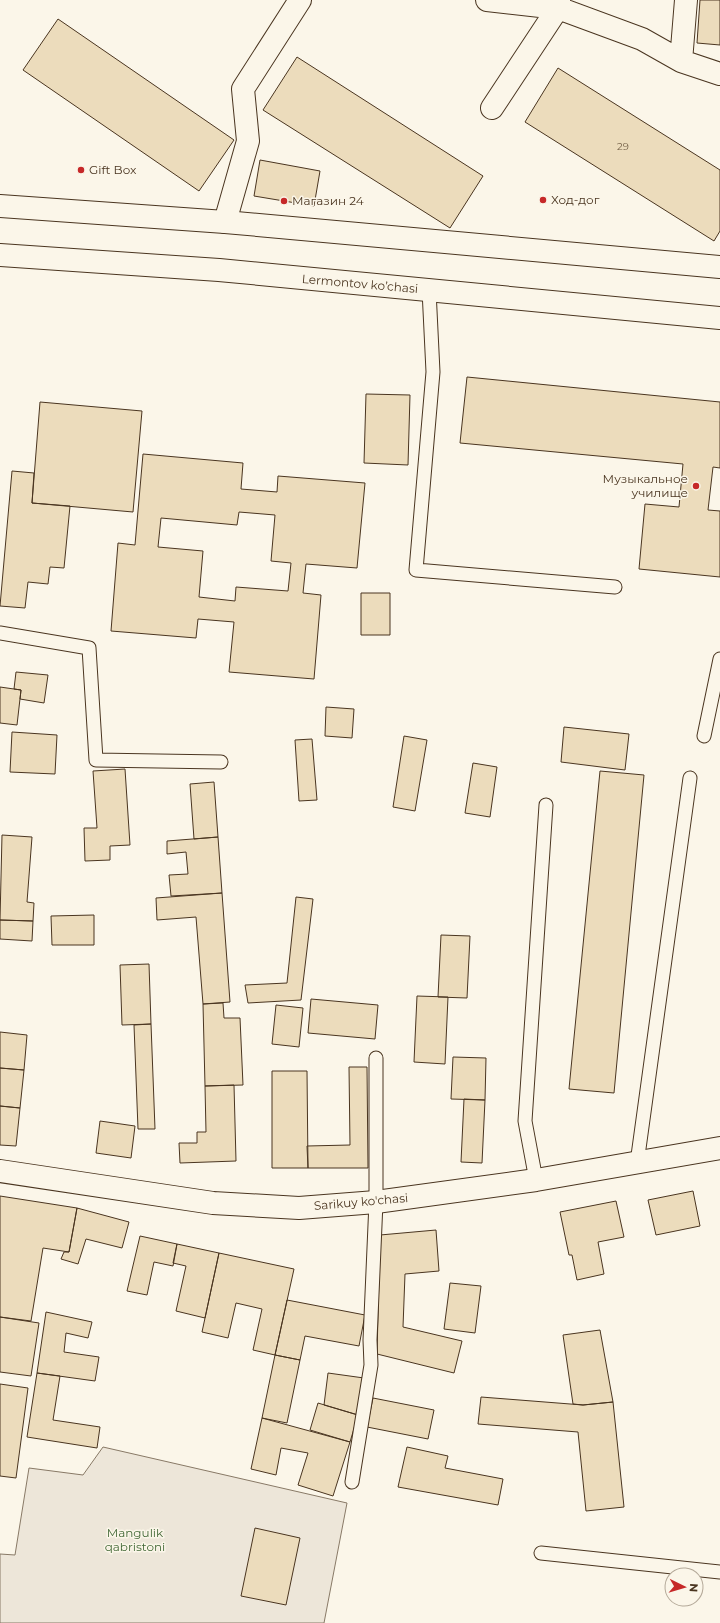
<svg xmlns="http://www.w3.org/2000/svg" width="720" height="1623" font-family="Montserrat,sans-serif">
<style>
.green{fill:#ede6d9;stroke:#887966}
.building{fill:#ecdcbc;stroke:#4a3520;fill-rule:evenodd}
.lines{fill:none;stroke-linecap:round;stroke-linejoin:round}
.lane-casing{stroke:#4a3520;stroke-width:15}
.street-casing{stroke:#4a3520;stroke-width:24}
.secondary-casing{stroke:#4a3520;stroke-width:24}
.lane{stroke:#fbf6e9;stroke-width:13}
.street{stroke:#fbf6e9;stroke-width:22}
.secondary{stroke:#fbf6e9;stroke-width:22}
.poi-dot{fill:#c62828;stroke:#fbf6e9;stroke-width:1.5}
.labels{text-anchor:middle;stroke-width:3;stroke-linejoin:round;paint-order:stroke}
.number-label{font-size:10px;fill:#725f47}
.poi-label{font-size:12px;fill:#4a3520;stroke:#fbf6e9;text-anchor:start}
.street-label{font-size:12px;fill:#4a3520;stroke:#fbf6e9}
.park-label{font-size:12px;fill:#436837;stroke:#fbf6e9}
</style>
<rect width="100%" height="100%" fill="#fbf6e9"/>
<path class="green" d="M103,1447l244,56 -23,120h-324v-69l15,1 14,-87 54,7z"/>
<path class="building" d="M700,0h20v45l-23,-2z
M58,19l176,121 -35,51 -176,-121z
M297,57l186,119 -33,52 -187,-118z
M558,68l162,102v61l-6,10 -189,-119z
M260,160l60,11 -6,35 -60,-10z
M467,377l253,25v66l-7,-1 -5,43 12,1v66l-81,-8 6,-65 34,3 4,-43 -223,-21z
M366,394l44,1 -2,70 -44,-2z
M40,402l102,9 -9,101 -101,-9z
M143,454l100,9 -2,26 36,3 1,-16 87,7 -8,85 -51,-4 -3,29 18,2 -7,84 -85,-7 5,-50 -36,-3 -2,19 -85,-7 7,-88 17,2zM239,512l36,3 -4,46 20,2 -3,28 -52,-4 -1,14 -36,-4 4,-46 -45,-4 3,-29 76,7z
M12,471l22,2 -2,30 38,3 -6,62 -14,-1 -2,17 -20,-2 -3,26 -25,-2z
M361,593h29v42h-29z
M16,672l32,3 -4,28 -24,-4 1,-9 -7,-1z
M0,687l21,3 -4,35 -17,-2z
M326,707l28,2 -2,29 -27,-2z
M564,727l65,7 -4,36 -64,-8z
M12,732l45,3 -2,39 -45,-2z
M404,736l23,4 -12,71 -22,-4z
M312,739l5,61 -18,1 -4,-61z
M473,763l24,4 -7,50 -25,-4z
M125,769l5,76 -20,1v14l-25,1 -1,-33h13l-4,-57z
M600,771l44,4 -30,318 -45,-4z
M214,782l4,55 -24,2 -4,-55z
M2,835l30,2 -5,65 7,1 -1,18 -33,-1z
M218,837l4,56 -51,3 -2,-21 19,-1 -2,-22 -19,2v-13z
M222,893l8,109 -27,2 -7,-87 -39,3 -1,-22z
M296,897l17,2 -12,101 -53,3 -3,-18 42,-2z
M94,915v30h-42l-1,-29z
M0,920l33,1 -1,20 -32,-2z
M441,935l29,1 -3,62 -29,-1z
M149,964l2,60 -29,1 -2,-60z
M417,996l31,1 -3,67 -31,-2z
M311,999l67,6 -3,34 -67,-6z
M223,1003l1,15h16l3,67 -38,1 -2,-82z
M276,1005l27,3 -4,39 -27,-3z
M151,1024l4,105h-17l-4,-104z
M0,1032l27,3 -3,35 -24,-2z
M453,1057l33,1 -1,42 -34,-1z
M349,1067h18l1,101h-60l-1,-22 43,-1z
M0,1068l24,2 -4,38 -20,-2z
M272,1071h35l1,97h-36z
M234,1085l2,76 -56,2 -1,-20h18v-11h9l-1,-46z
M464,1099l21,1 -3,63 -21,-1z
M0,1106l20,2 -4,38 -16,-1z
M100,1121l35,5 -4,32 -35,-5z
M693,1191l7,35 -44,9 -8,-35z
M0,1196l77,12 -8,44 -26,-4 -12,73 -31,-4z
M616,1201l8,36 -26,5 6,32 -27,6 -5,-25h-3l-9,-43z
M77,1208l52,14 -7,26 -36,-9 -8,25 -17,-5 3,-7h5z
M436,1230l3,41 -34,3 -2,53 59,14 -8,32 -77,-19 3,-119z
M140,1236l37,8 -4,22 -19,-4 -7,33 -20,-4z
M177,1244l42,9 -14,65 -29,-7 10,-45 -13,-3z
M219,1253l75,16 -19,86 -22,-5 9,-41 -26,-6 -8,35 -26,-6z
M450,1283l31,3 -6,47 -31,-4z
M287,1300l78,15 -6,31 -54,-10 -5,24 -25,-5z
M46,1312l46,10 -4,16 -22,-5 -2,19 35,5 -4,24 -58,-8z
M0,1317l39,6 -8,53 -31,-4z
M600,1330l13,72 -30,3 -10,-1 -10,-69z
M275,1355l25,5 -13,63 -25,-5z
M37,1373l23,3 -7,44 47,7 -3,21 -70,-11z
M328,1373l36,5 -6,37 -34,-10z
M0,1384l28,4 -12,90 -16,-2z
M481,1397l102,8 30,-3 11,105 -38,4 -8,-79 -100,-8z
M373,1398l61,12 -6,29 -61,-12z
M318,1403l40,12 -8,27 -40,-12z
M262,1418l88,24 -17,54 -35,-11 10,-32 -27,-5 -5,27 -25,-6z
M407,1447l41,9 -3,12 58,11 -5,26 -100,-18z
M255,1528l45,10 -14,67 -45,-9z"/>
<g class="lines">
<g class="lane-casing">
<path id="lane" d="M429,290l4,82 -17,198 199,17
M0,633l89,15 7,112 125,2
M704,736l16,-77
M637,1163l53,-385
M536,1180l-11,-59 21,-316
M352,1482l19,-117 -1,-25 6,-138v-144
M541,1553l179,19"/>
</g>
<g class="street-casing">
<path id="street" d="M487,0l71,8 -66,100
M559,0l-1,8 84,31 39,22 39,13
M681,61l5,-61
M225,222l23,-81 -5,-52 57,-89
M0,1171l213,32 86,5 77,-6 160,-22 184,-32"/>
</g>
<g class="secondary-casing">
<path id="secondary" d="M0,206l225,16 495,45
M0,255l219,15 501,48"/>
</g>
<use href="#lane" class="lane"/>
<use href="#street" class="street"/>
<use href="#secondary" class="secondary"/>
</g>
<g class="poi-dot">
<circle cx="81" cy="170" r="4"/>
<circle cx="543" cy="200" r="4"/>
<circle cx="284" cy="201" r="4"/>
<circle cx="696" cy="486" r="4"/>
</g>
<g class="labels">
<g class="number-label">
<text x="623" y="150">29</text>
</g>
<g class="poi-label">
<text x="89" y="174">Gift Box</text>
<text x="551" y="204">Ход-дог</text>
<text x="292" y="205">Магазин 24</text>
<text x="688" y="483" text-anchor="end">Музыкальное<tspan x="688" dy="14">училище</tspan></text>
</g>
<g class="street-label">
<text transform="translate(360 284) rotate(5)" y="4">Lermontov ko’chasi</text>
<text transform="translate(361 1202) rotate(-5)" y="4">Sarikuy ko'chasi</text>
</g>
<g class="park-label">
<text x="135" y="1537">Mangulik<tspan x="135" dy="14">qabristoni</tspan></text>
</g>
</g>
<g transform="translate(684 1587) rotate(95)"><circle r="19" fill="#fbf6e9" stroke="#b4a999"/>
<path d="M0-3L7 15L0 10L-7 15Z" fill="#c62828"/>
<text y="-6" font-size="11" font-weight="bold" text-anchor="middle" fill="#4a3520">N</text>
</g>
</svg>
